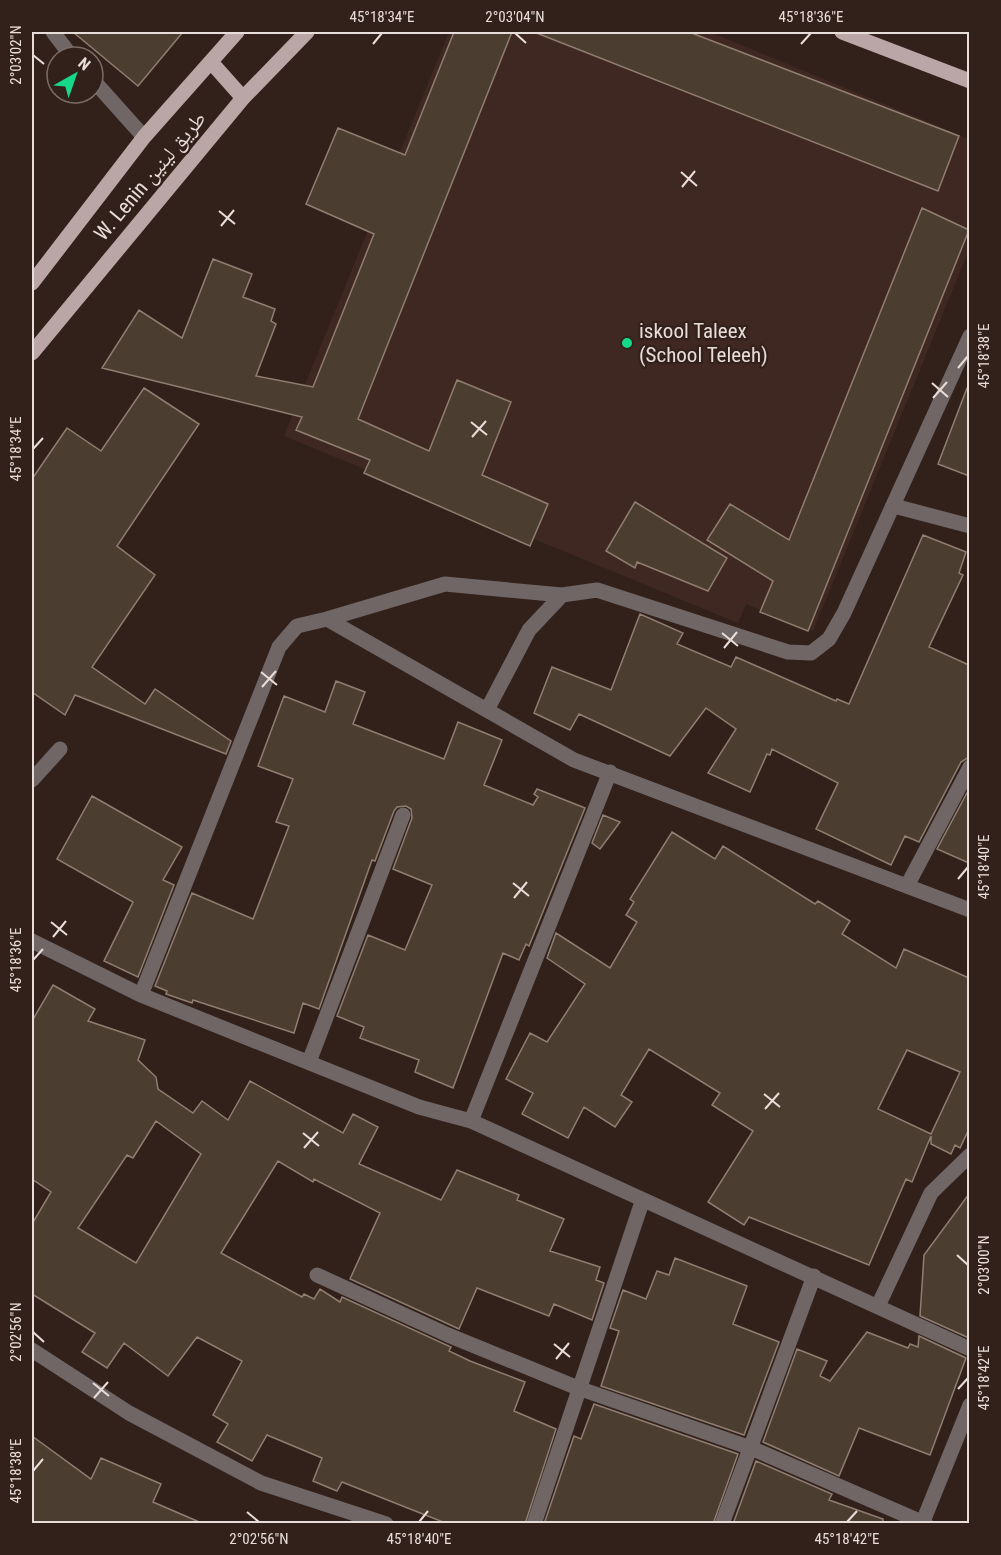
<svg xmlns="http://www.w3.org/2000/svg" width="1001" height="1555" font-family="'Roboto Condensed','Noto Naskh Arabic',sans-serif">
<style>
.built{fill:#3f2821}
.building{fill:#4c3d31;stroke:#8f7e71;stroke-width:1.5;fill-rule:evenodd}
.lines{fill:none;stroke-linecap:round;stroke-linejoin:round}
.minor{stroke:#706666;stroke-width:15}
.major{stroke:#bba6a7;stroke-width:15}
.ticks{fill:none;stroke:#e9ddd9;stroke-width:2}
.poi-dot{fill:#15d989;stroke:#32211b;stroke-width:2}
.labels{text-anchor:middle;stroke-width:4.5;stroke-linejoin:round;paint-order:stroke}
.street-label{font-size:21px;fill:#e9ddd9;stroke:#32211b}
.poi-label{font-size:21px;fill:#e9ddd9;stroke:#32211b;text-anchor:start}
.neatline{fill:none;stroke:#e9ddd9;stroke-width:2}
.ticks-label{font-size:15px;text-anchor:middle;fill:#e9ddd9}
</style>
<rect width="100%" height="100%" fill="#32211b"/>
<path class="built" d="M449,32h261l259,107v111l-156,381 -67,-27 -8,19 -454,-187z"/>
<path class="building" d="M73,32h110l-45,54z
M454,32h58l-154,387 71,32 28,-71 54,22 -29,73 66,29 -18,42 -166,-73 6,-13 -74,-30 6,-13 -200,-49 37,-58 43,28 31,-79 39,15 -9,23 32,12 -4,12 5,3 -20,52 57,11 61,-153 -68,-30 32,-76 67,27z
M534,32h155l270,104 -21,55z
M922,208l47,22 -161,401 -48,-19 13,-31 -66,-41 23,-36 59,36z
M144,388l55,36 -82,122 38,29 -63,92 53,37 10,-15 76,52 -5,13 -151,-59 -10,20 -33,-23v-213l35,-51 34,23z
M967,388h2v88l-31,-12z
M635,502l92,56 -19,33 -71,-29 -2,6 -29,-17z
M923,535l43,17 -7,21 4,2 -34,72 40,18v92l-8,5 -42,80 -14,-6 -14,29 -75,-36 22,-46 -66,-34 -2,6 -3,-1 -17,38 -42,-19 28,-44 -30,-21 -36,48 -91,-42 -9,16 -36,-17 18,-46 59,23 29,-76 43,19 -6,11 54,23 5,-10 100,44 1,-2 12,5z
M336,681l29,11 -12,32 91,35 14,-37 44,18 -18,45 49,20 5,-8 -4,-3 3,-5 48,19 -56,138 -3,-2 -7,16 -16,-7 -50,135 -38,-16 4,-12 -59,-22 4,-11 -27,-11 31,-81 37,15 27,-65 -39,-16 19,-51 -1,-9 -5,-3 -9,1 -3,4 -19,50 -3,-1 -53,149 -16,-6 -9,30 -101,-33 -1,3 -26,-9 1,-3 -12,-5 37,-93 61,26 36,-93 -13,-4 17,-43 -35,-13 26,-70 41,16z
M969,789v74l-32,-14z
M92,796l90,51 -19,33 11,5 -36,92 -34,-16 29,-59 -76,-43z
M603,815l17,7 -20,27 -8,-6z
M672,832l43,27 8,-13 92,58 3,-3 32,20 -8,13 54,34 8,-19 65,29v151l-9,19 -5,-3 -4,9 -20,-10v-8l-19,46 -6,-3 -37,86 -120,-48 -5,8 -36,-23 45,-71 -41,-26 8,-12 -71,-44 -28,46 11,7 -17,25 -31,-20 -16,31 -46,-24 11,-21 -27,-14 24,-46 17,9 38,-58 -38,-26 9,-25 54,35 27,-46 -11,-7 8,-13 -4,-3zM907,1050l53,22 -29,62 -53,-25z
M53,985l42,24 -7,12 57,19 -7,20 18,17 2,12 35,24 9,-12 26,19 22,-39 93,52 10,-19 25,13 -19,37 82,36 16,-30 62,25 -2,5 47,19 -14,32 50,16 -4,13 8,3 -12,37 -38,-16 -5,12 -72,-28 -18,41 -109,-50 30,-66 -66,-34 -1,3 -35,-21 -57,92 81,44 2,-3 10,5 6,-10 20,13 2,-5 109,50 -2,4 21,10 55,21 -11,29 42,18 -31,95h-77l-106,-42 -5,9 -24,-10 9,-23 -55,-23 -15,26 -35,-19 11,-18 -15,-9 29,-54 -45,-24 -29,39 -44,-33 -17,25 -25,-16 13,-19 -63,-39v-70l19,-32 -19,-13v-158zM156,1121l45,33 -65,109 -58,-35 49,-73 6,3z
M969,1194v144l-49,-22 4,-61z
M675,1258l72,28 -14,38 46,18 -35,93 -143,-49 18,-55 -9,-3 13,-38 23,9 11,-28 12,4z
M867,1332l41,16 2,-4 8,3 1,-11 47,22 -36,97 -71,-27 -20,48 -76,-34 34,-93 30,12 -7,15 10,5z
M594,1404l144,50 -25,70h-169l30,-88 7,3z
M32,1436l59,43 10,-21 60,26 -8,18 51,22h-172z
M756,1461l76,33 -3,6 54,19v5h-150z"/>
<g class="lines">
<path class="minor" d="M53,32l19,25
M93,80l51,57
M894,506l76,20
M327,619l118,-35 117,11
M487,710l42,-80 33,-35 35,-5 191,62 23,1 18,-14 15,-26 126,-277
M32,780l28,-31
M908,884l62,-117
M32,941l109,54 278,112 52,14 499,228
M141,995l138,-348 18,-21 30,-7 247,141 396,150
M309,1062l94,-247
M471,1121l139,-349
M317,1275l131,60 130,53 173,60 175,76
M878,1306l53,-113 39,-38
M32,1350l97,63 132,70 125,41
M534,1524l108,-322
M722,1524l92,-248
M922,1524l48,-119"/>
<path class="major" d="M842,32l128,49
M211,62l32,36
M32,283l112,-146 93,-105
M32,353l211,-255 64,-66"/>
</g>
<path class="ticks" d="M515,33l11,10M373,44l9,-11M801,44l10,-11M33,55l11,9M681,172l16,14M682,187l13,-16M219,211l16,13M221,226l13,-16M958,368l10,-12M932,383l16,14M933,398l14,-16M471,422l16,13M472,437l14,-16M33,449l10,-11M722,633l16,13M724,648l13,-16M261,672l16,13M262,687l14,-16M958,879l10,-12M513,883l16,13M514,898l13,-16M51,922l16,13M53,937l13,-16M33,960l10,-11M764,1094l16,13M765,1109l14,-16M303,1133l16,13M304,1148l14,-16M957,1255l11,10M33,1332l11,10M554,1344l16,13M556,1359l13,-16M93,1383l16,13M958,1389l10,-11M94,1398l14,-16M33,1471l10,-12M247,1512l12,10M419,1522l9,-11M847,1522l10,-11"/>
<circle class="poi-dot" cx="627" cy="343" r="6"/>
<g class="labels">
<g class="street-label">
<text transform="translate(150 176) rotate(-50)" y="7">W. Lenin طريق لينين</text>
</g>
<g class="poi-label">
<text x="639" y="338">iskool Taleex<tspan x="639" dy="24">(School Teleeh)</tspan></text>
</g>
</g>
<rect width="1001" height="1555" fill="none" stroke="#32211b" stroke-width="66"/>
<g transform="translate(75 75) rotate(40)"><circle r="28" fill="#32211b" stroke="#7b6c67" stroke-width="1.5"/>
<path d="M0-4.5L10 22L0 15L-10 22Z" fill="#15d989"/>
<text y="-9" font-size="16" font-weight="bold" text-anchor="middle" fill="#e9ddd9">N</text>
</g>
<rect x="33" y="33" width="935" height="1489" class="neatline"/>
<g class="ticks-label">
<text x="382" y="22">45°18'34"E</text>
<text x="515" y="22">2°03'04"N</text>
<text x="811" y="22">45°18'36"E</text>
<text transform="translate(16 55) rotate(-90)" y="5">2°03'02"N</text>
<text transform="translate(984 356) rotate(-90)" y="5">45°18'38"E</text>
<text transform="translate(16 449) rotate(-90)" y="5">45°18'34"E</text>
<text transform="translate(984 867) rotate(-90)" y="5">45°18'40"E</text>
<text transform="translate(16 960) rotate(-90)" y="5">45°18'36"E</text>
<text transform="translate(984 1265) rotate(-90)" y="5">2°03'00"N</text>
<text transform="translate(16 1332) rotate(-90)" y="5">2°02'56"N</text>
<text transform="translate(984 1378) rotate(-90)" y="5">45°18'42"E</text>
<text transform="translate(16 1471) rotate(-90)" y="5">45°18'38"E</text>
<text x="259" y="1544">2°02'56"N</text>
<text x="419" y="1544">45°18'40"E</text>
<text x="847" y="1544">45°18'42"E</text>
</g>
</svg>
